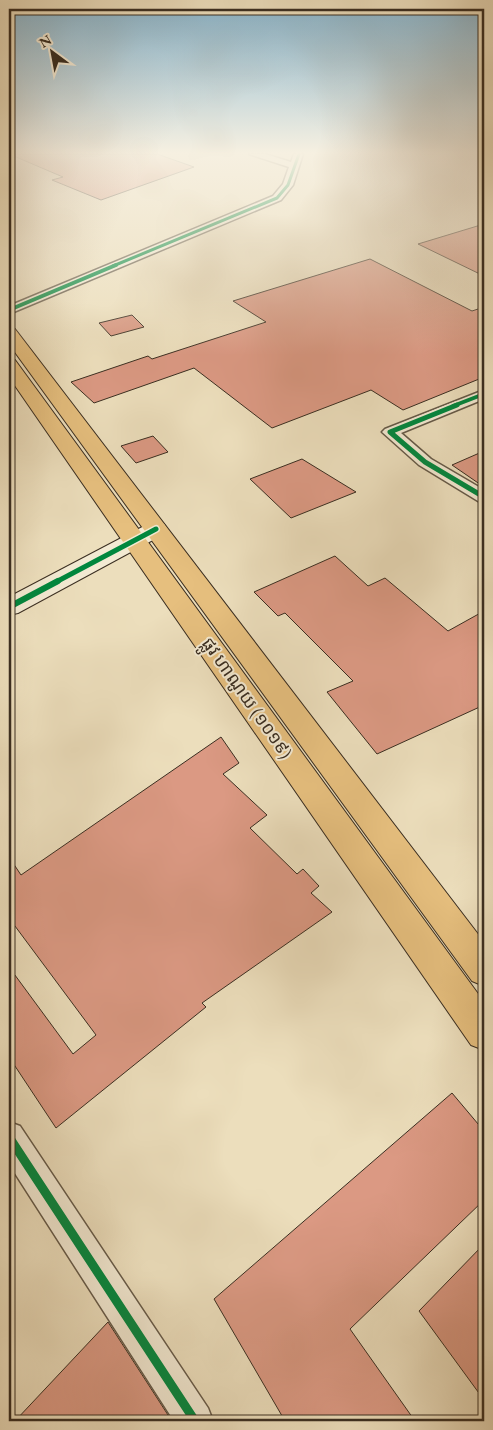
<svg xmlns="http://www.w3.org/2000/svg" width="493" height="1430" font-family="'EB Garamond','Noto Sans Khmer',serif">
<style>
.building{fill:#db9983;stroke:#3a2e21}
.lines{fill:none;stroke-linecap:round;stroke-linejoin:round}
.street-casing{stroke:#665a48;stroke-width:3}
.secondary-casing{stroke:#3a2e21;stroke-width:2}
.primary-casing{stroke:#3a2e21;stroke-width:2}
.street{fill:#f3ead3;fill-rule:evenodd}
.secondary{fill:#f3ead3;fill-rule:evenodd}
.primary{fill:#e6bf7e;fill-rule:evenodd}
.cycleway-far4-casing{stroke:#f3ead3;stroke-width:4.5}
.cycleway-far3-casing{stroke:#f3ead3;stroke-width:5.5}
.cycleway-far2-casing{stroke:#f3ead3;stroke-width:8}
.cycleway-far1-casing{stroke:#f3ead3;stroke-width:9}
.cycleway-casing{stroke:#f3ead3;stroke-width:12}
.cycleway-far4{stroke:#00873e;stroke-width:3}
.cycleway-far3{stroke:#00873e;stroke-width:4}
.cycleway-far2{stroke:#00873e;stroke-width:5}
.cycleway-far1{stroke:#00873e;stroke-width:6}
.cycleway{stroke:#00873e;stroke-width:9}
.labels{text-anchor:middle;stroke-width:4;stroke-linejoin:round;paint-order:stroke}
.street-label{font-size:18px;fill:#3a2e21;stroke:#f3ead3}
</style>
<rect width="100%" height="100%" fill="#ecdebc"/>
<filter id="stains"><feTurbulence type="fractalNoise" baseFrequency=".004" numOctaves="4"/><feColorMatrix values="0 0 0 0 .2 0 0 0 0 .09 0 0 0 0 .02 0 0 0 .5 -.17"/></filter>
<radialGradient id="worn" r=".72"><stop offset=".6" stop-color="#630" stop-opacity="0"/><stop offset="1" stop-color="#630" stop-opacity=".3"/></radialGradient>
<path class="building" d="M9,154h148l37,13 -93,33 -49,-20 11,-3z
M484,224v52l-66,-32z
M370,259l102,52 12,-4v70l-81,33 -32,-20 -99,38 -78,-60 -100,35 -23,-21 77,-26 4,3 114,-37 -33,-21z
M132,315l12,12 -33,9 -12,-13z
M153,436l15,16 -32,11 -15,-17z
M484,451v36l-32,-22z
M302,459l54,33 -65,26 -41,-39z
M335,556l33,30 17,-8 63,53 36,-20v94l-107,49 -50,-62 26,-11 -68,-68 -7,3 -24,-24z
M221,737l18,26 -16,11 44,41 -17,13 47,46 6,-5 16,17 -8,7 21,19 -130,91 4,4 -150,121 -47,-71v-90l64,87 23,-19 -87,-117v-61l12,18z
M452,1093l32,38v69l-134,129 65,92h-130l-71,-122z
M484,1244v156l-65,-89z
M108,1322l60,93 -5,6h-148z"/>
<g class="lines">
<g class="street-casing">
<path id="street" d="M249,154h16l26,8 3,-8h9l-10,31 -12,15 -272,114v-8l264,-110 10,-12 6,-17z
M484,390v9l-83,34 30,26 53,31v12l-6,-1 -59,-36 -37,-33 3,-3z
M9,1122l11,4 188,282 5,13h-39l-165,-257z"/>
</g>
<g class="secondary-casing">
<path id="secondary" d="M156,522l8,2 3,5 -3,5 -146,79 -9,2v-18l139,-73z"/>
</g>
<g class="primary-casing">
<path id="primary" d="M9,328l6,1 469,613v44l-12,-5 -463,-637z
M9,359l6,1 469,642v48l-13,-5 -462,-668z"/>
</g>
<use href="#street" class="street"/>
<use href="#secondary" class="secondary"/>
<use href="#primary" class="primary"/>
<g class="cycleway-far4-casing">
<path id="cycleway-far4" d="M113,266l164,-68 11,-13 11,-31"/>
</g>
<g class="cycleway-far3-casing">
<path id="cycleway-far3" d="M9,310l107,-45
M453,406l31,-12"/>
</g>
<g class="cycleway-far2-casing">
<path id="cycleway-far2" d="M457,405l-67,27 35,30 59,35
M56,582l100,-53"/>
</g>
<g class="cycleway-far1-casing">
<path id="cycleway-far1" d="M9,607l49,-26"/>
</g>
<g class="cycleway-casing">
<path id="cycleway" d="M9,1137l186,284"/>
</g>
<use href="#cycleway-far4" class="cycleway-far4"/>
<use href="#cycleway-far3" class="cycleway-far3"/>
<use href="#cycleway-far2" class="cycleway-far2"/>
<use href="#cycleway-far1" class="cycleway-far1"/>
<use href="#cycleway" class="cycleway"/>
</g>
<linearGradient id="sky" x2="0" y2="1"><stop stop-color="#88b7d1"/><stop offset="0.43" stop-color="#f6f0e1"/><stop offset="1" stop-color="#f6f0e1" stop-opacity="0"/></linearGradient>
<rect width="493" height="355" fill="url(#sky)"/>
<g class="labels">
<g class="street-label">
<text transform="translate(247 698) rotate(55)" y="6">ផ្លូវ ហាណូយ (១០១៩)</text>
</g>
</g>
<rect width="493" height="1430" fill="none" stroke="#ecdebc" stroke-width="30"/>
<rect x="10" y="10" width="473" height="1410" fill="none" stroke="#3a2e21" stroke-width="2.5"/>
<rect x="15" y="15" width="463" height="1400" fill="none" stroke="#3a2e21"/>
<g transform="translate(52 52) rotate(328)" stroke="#f3ead3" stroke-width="4" paint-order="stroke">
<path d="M0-4L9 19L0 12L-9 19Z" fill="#3a2e21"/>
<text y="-8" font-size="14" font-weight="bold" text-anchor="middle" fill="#3a2e21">N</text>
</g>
<rect width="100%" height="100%" filter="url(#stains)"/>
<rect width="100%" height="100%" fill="url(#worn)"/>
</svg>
